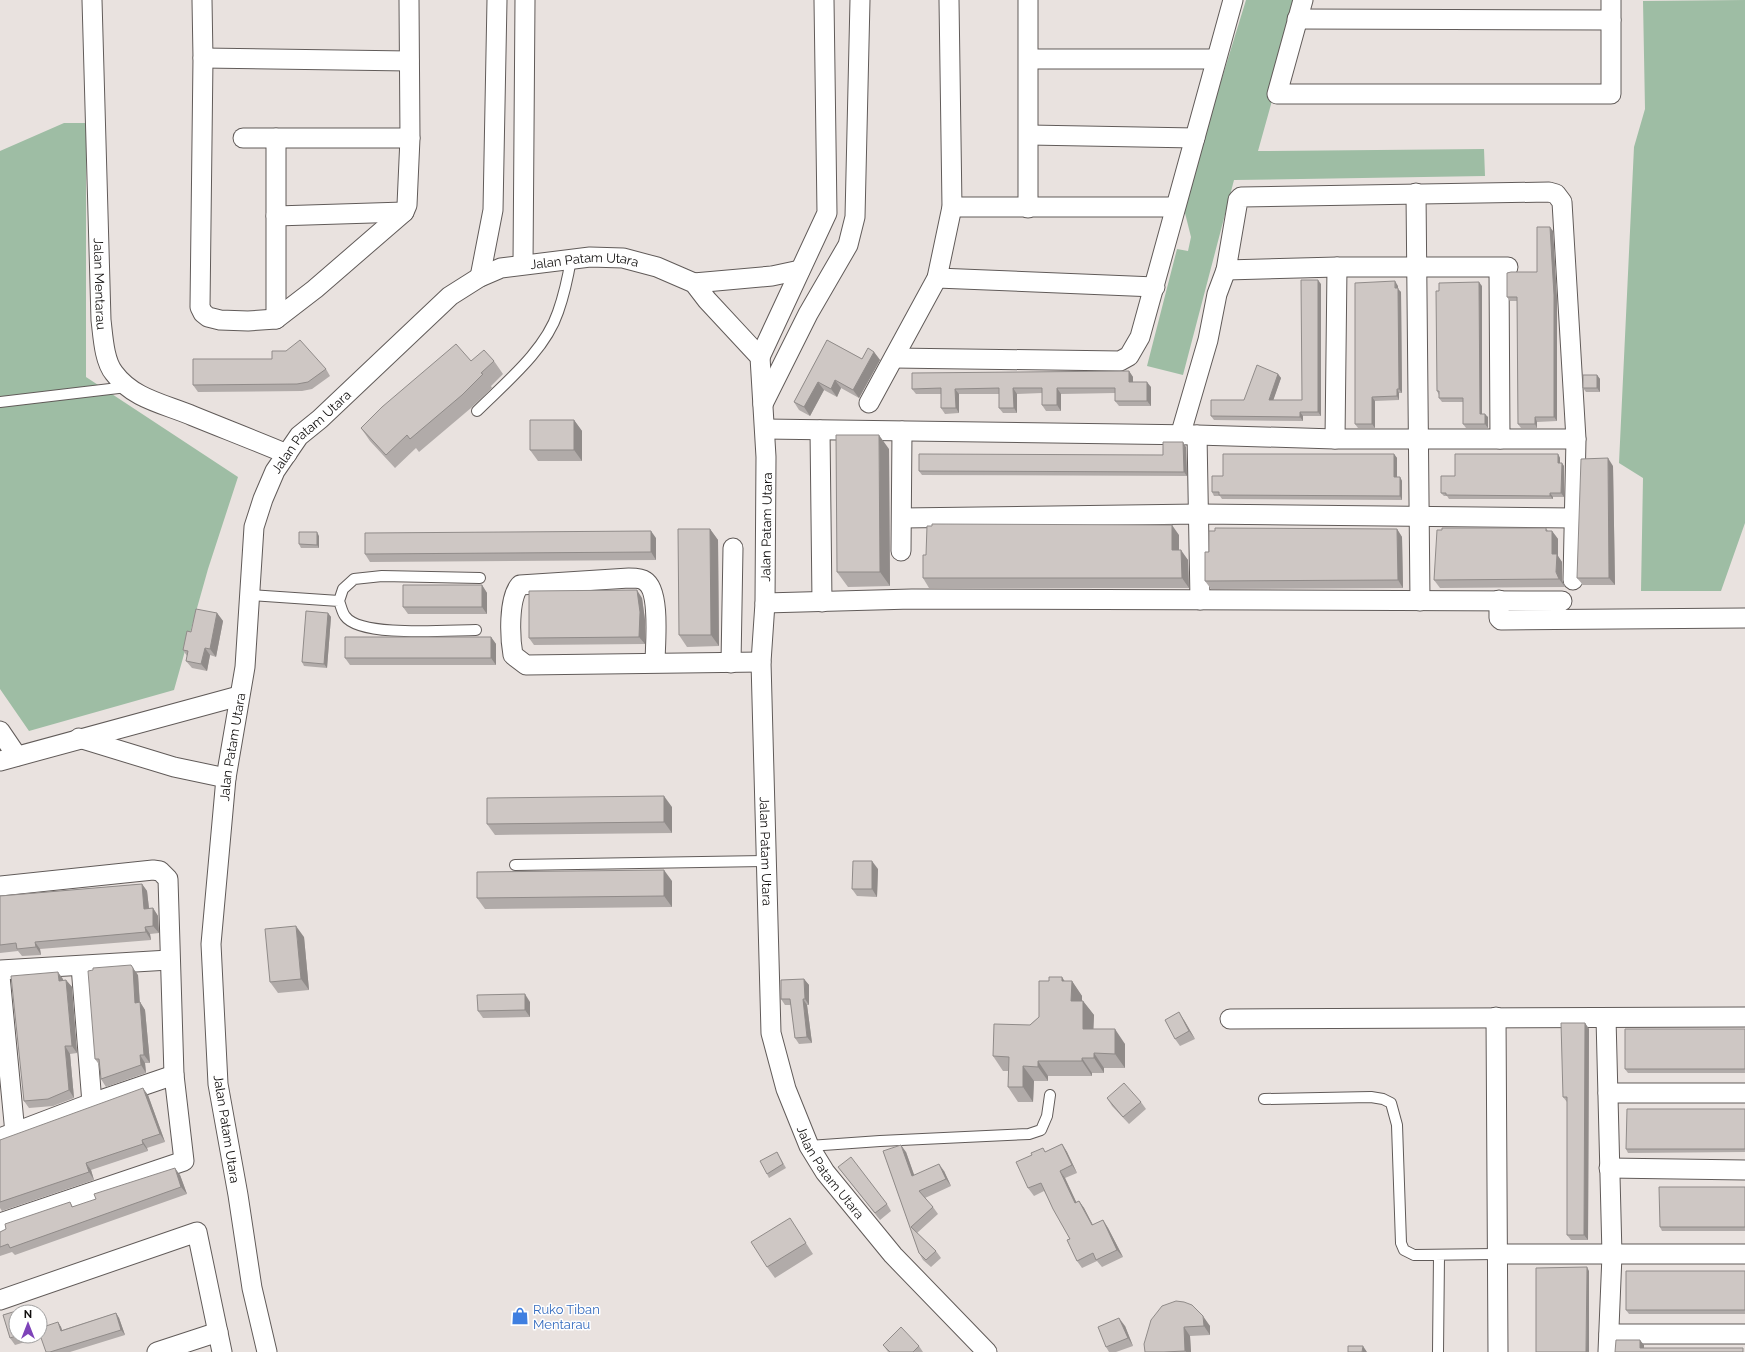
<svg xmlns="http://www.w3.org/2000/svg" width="1745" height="1352" font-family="Raleway,sans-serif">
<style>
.green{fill:#9ebda4}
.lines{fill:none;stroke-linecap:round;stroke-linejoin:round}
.service-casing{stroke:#615b59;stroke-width:12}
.minor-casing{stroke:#615b59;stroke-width:21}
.service{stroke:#fff;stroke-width:10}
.minor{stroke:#fff;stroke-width:19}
.wall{fill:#b1aba9}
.shaded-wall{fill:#908b89}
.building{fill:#cec7c4;stroke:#908b89}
.labels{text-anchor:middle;stroke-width:3;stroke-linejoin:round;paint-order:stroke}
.street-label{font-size:13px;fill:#110f0e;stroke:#fff}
.shop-label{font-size:13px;fill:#366cbe;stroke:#fff;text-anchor:start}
</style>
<rect width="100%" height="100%" fill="#e9e2df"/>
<path class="green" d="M1246,0h54l-42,151 226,-2 1,27 -251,4 -51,195 -36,-9 30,-117 11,2 3,-14 -8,-32z
M1745,0v523l-24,68h-80l2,-113 -24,-15 15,-316 11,-38 -2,-108z
M64,123h22v254l152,100 -30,92 -34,121 -145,41 -29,-42v-538z"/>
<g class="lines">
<g class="service-casing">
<path id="service" d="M0,402l127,-15
M477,411c28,-28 68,-60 81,-99 6,-17 10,-35 13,-53
M251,595l88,6 4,-12 11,-10 28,-3 98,2
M339,601c2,5 3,11 6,15 15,22 105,14 131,14
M515,865l252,-4
M1264,1099l107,-2 12,2 8,4 6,22 4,118 3,7 10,5 82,-1
M809,1146l71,-5 149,-7 12,-4 6,-14 3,-21
M1438,1352l1,-96"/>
</g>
<g class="minor-casing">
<g id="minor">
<path id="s1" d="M92,0l9,320c2,16 3,41 13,53 19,26 51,31 79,43 32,13 63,25 94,38"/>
<path d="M202,0l1,58 -3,249 3,6 5,4 12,3 28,1 28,-2 39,-30 89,-77 3,-7 3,-67 -1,-138"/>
<path d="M1303,0l-26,94h334v-94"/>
<path d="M1297,19l314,1"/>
<path d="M203,58l206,3"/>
<path d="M1029,59h187"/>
<path d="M1029,135l166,3"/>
<path d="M243,138h167"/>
<path d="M1416,193l4,408"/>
<path d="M952,207h222"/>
<path d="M1028,208v-208"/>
<path d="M276,216l128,-4"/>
<path d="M523,264l2,-264"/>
<path d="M1508,267h-171l-111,3 12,-70 3,-3 308,-5 7,2 6,8 14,237 -3,141"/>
<path d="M1499,269l1,170"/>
<path d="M480,277l13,-67 4,-210"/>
<path d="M937,278l218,9"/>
<path d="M694,283l78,-7 28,-6"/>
<path d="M276,319v-181"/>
<path d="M760,357l67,-144 -3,-213"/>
<path d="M894,358l226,3 9,-5 11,-19 93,-337"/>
<path d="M869,403l68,-125 15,-71 -3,-207"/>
<path d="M763,404l45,-90 40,-69 7,-28 5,-217"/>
<path d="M765,429l432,6 138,4h241"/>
<path d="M820,430l2,172"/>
<path d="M1197,435l3,165"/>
<path d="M1180,436l28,-96 9,-46 9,-24"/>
<path d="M1335,439l2,-172"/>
<path d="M902,518l297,-4 375,4"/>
<path d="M901,551l1,-120"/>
<path d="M1499,600v18l2,2 244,-2"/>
<path d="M765,603l147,-4 650,2"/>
<path d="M655,663c0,-17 6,-72 -10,-82 -4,-3 -11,-3 -16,-3l-109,7c-12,14 -10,53 -7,70l13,10 235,-3"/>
<path d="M731,663l2,-115"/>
<path d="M0,731l17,25"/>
<path d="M79,738l95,29 52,11"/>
<path d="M0,761l239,-65"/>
<path d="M0,886l153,-16 7,1 8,8 6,196 10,86 -184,62"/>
<path d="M81,966l11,137"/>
<path d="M0,970l169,-10"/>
<path d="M0,976l15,157"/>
<path d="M1496,1017l2,335"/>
<path d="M1606,1018l6,237 -4,97"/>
<path d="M1230,1019l515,-2"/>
<path d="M1608,1093h137"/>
<path d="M0,1138l92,-35 82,-28"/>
<path d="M1609,1168l136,2"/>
<path d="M1496,1254h249"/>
<path d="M0,1300l197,-68 25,120"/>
<path d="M1609,1334h136"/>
<path d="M157,1352l61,-20"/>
<path id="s2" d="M267,1352l-15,-64 -14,-93 -20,-111 -7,-140 15,-166 19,-111 9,-140 9,-28 12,-28 24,-35 21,-17 130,-123 30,-19 21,-9 89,-11 33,1 34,9 37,16 13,17 53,57 6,100 -1,146 -4,59 10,371 15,56 23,57 16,26 68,83 94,97"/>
</g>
</g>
<use href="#service" class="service"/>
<use href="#minor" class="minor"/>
</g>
<path class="wall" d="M1553,231l4,68v122l-20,1v6h-16l-3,-4 -1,-123h-7l-3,-4 30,-25z
M1321,284v132h-18v5l-89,-1 -3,-4 33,-16 34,-26 3,4 -8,22h29z
M1398,286v3l3,3 1,101h-3v7l-24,1v27h-17l-3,-4z
M1482,286v128l6,3v11h-22l-3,-4v-22h-21l-3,-4v-3l-2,-4z
M827,340l35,19 12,-7 6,8 -21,38 -18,-10 -4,9 -13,-7 -14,26 -11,-6 -5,-8z
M471,361h23l9,13 -12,12 1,2 -21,20 -52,44 -3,-4 -21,20 -25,-27 -9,-13z
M326,369l4,7 -18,13 -10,2 -104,1 -5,-7z
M1129,371l4,6v5l18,5v19h-32l-4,-5v-8l-54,1v17h-15l-4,-6v-12l-25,1v19h-14l-4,-5v-14h-40v19l-14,1 -4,-6v-14h-25l-4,-5z
M1597,375l3,4v13h-14l-3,-4z
M574,420l8,11v30h-44l-8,-11z
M1186,447l1,29 -265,-1 -3,-4 244,-16z
M889,449l1,137 -42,1 -11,-15z
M1394,454l3,4v19h3l2,4v19l-180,-1 -2,-3h-6l-2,-4 11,-16z
M1558,454l2,4v5l4,3v31h-11v2h-104l-2,-3h-3l-3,-3 14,-17z
M1613,466l2,119h-32l-6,-7z
M1546,528l2,3h4l6,8v17l4,6v18l3,7 -125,1 -6,-8z
M710,529l8,11 1,106 -32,1 -8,-12z
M1397,529l5,8 1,51 -192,1 -6,-8 4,-29z
M1179,535v15l9,10 1,28h-260l-6,-10z
M319,536v12h-18l-2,-4z
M656,538v22l-286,2 -5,-8z
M482,585l5,8v21h-79l-5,-7z
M642,598l3,22v24l-111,1 -5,-7z
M217,613l6,8 -7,36 -6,-2 -3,16 -15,-3 -6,-7 1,-5 -4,-6 8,-18z
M328,613l3,4 -4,51 -23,-2 -2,-4z
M491,637l5,7v21h-146l-5,-7z
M672,807v26l-177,2 -8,-11z
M878,869l-1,28 -20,-1 -5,-7z
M672,881v26l-187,2 -8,-11z
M142,884l5,7 2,18 4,-1 5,8 1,17 -9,1 1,6 -111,9 1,6 -19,1 -4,-5 -18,2v-57z
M304,937l5,53 -31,3 -8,-11z
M138,975l2,27 5,8 5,53h-5l1,10 -40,14 -5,-8 -1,-13 -5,-7z
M63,979v1h3l6,7 5,66 -7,1 4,44 -21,8 -24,2 -5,-7z
M804,979l5,6v20h-2l5,38 -13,1 -4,-6 -4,-33h-6l-4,-6z
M1072,981l10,15v5h1l11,14 -1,14 32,15v24h-21v5h-12v3h-44v5h-14l-1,21h-15l-10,-15v-16h-5l-10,-15 46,-39z
M530,1002v15l-47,1 -5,-7z
M1184,1020l11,19 -15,7 -5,-7z
M1585,1023l4,6 -1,211h-17l-4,-5v-133l-4,-5z
M1745,1029v44h-117l-3,-4z
M148,1095l17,47 -18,6 1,3 -57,19 3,10 -92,31 -2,-3v-68z
M1107,1098l34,4 5,7 -17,15 -17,-18z
M1745,1109v43l-117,1 -2,-4z
M1062,1144l5,8 10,21 -12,5 11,24 3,-1 5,7 9,17 10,-5 5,8 15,29 -21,10 -5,-6 -15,7 -5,-7 -7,-22 -26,-48 -10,5 -6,-8 4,-33 13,-3z
M883,1151l23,1 8,23 30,-4 7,15 -26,12 8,9 5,7 -21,19 19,18 5,7 -10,9 -8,-7 -4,-7z
M777,1152l9,16 -17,10 -2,-4z
M838,1167l49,37 4,7 -11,9z
M180,1175l7,19 -172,61 -3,-3 -12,4v-24l70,-30 3,5z
M1745,1187v44h-83l-2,-4z
M797,1229l16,25 -38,24 -8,-11z
M1745,1271v43h-116l-3,-4z
M1176,1301l34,25v9l-20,1 1,16h-46z
M26,1308l3,4h-13v24h22l1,2 -24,7 -5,-7 -7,-23z
M116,1313l3,5 6,17 -55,17h-24l12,-30 3,5 1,3z
M1125,1326l8,20 -17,6h-7l-3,-5z
M883,1345l36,1 4,6h-35z"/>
<path class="shaded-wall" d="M1550,227l3,4 4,68v122l-3,-4z
M1318,280l3,4v132l-3,-4z
M1395,281l3,5v3l3,3 1,101 -3,-4z
M1479,282l3,4v131l-2,-3z
M874,352l6,8 -21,38 -6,-8z
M1129,371l4,6v10l-4,-5z
M1278,374l3,4 -9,26 -3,-4z
M1597,375l3,4v13l-3,-4z
M835,380l6,8 -4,9 -6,-8z
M818,382l6,8 -14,26 -6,-9z
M1147,382l4,5v19l-4,-5z
M1013,388l4,6v19l-3,-5z
M1057,388l4,6v17l-4,-6z
M955,389l4,5v19l-3,-5z
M1397,389l2,4v7l-2,-4z
M1372,397l3,4v27l-3,-4z
M1300,412l3,4v5l-3,-4z
M1485,414l3,3v11l-3,-4z
M1535,417l2,5v6l-2,-4z
M574,420l8,11v30l-8,-11z
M879,435l10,14 1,137 -10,-14z
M1183,442l3,5 1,29 -3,-4z
M1394,454l3,4v23l-3,-4z
M1558,454l2,4v8l-2,-3z
M1608,458l5,8 2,119 -6,-7z
M1562,463l2,3v31l-3,-4z
M1400,477l2,4v19l-2,-4z
M1550,493l3,4v2l-3,-3z
M1172,525l7,10v25l-7,-10z
M710,529l8,11 1,106 -8,-11z
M1397,529l5,8 1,51 -5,-8z
M651,531l5,7v22l-5,-8z
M1552,531l6,8v17l4,6v18l3,7 -6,-8 -3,-7 -4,-18z
M317,532l2,4v12l-2,-3z
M1181,550l7,10 1,28 -7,-10z
M482,585l5,8v21l-5,-7z
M637,590l5,8 3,22v24l-6,-7z
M217,613l6,8 -7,36 -6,-8z
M328,613l3,4 -4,51 -3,-4z
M491,637l5,7v21l-5,-7z
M205,648l5,7 -3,16 -6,-7z
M664,796l8,11v26l-8,-11z
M872,861l6,8 -1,28 -5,-8z
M664,870l8,11v26l-8,-11z
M142,884l5,7 3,26 -6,-8z
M153,908l5,8 1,17 -6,-7z
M296,926l8,11 5,53 -8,-11z
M145,927l5,7 1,6 -5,-8z
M35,942l5,7 1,6 -5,-8z
M131,965l7,10 2,35 -5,-7z
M58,972l5,7 1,9 -5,-7z
M1062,977l9,14 1,-10 10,15v19l-11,-14 -9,-20z
M804,979l5,6v20l-4,-6z
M66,980l6,7 5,66 -5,-7z
M525,994l5,8v15l-5,-7z
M803,999l4,6 5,38 -5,-6z
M1083,1001l11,14 -1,28 -10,-14z
M140,1002l5,8 5,53 -6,-8z
M1179,1012l5,8 11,19 -6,-8z
M1585,1023l4,6 -1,211 -4,-5z
M1115,1029l10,15v24l-10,-14z
M65,1046l5,8 4,44 -5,-8z
M1094,1053l10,15v5l-10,-15z
M140,1055l5,8 1,10 -5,-8z
M1082,1058l10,15v3l-10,-15z
M1038,1061l10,15v5l-10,-14z
M1023,1066l11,15 -1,21 -10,-15z
M143,1088l5,7 17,47 -5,-8z
M142,1140l5,8 1,3 -5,-7z
M1062,1144l5,8 10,21 -5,-8z
M901,1145l5,7 11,31 -5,-7z
M86,1163l5,7 3,10 -5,-8z
M939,1164l5,7 7,15 -5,-7z
M175,1168l5,7 7,19 -6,-7z
M1060,1171l5,7 15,32 -5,-7z
M1079,1201l5,7 13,25 -5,-8z
M1103,1220l5,8 15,29 -6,-7z
M1587,1267l2,4v81h-3z
M116,1313l3,5 6,17 -4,-5z
M1203,1316l7,10v9l-6,-9z
M1119,1318l6,8 8,20 -5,-8z
M58,1322l3,5 3,9 -3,-5z
M1184,1327l6,9 1,16h-5l-1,-1z
M1640,1340l4,5v7l-4,-4z
M1363,1346l4,6h-5z"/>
<path class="building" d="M1537,227h13l4,68v122h-19v7h-17l-1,-127h-10v-24l4,-1h26z
M1301,280h17v132h-18v5l-89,-1v-16h33l13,-35 21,9 -9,26h33z
M1395,281v7h3l1,101h-2v7l-25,1v27h-17v-141z
M1479,282l1,132h5v10h-22v-26h-24v-7h-2l-1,-100h3v-8z
M300,340l26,29 -18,13 -11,2 -104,1v-26h79v-8h14z
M827,340l35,19 6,-11 6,4 -21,38 -18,-10 -4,9 -13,-7 -14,25 -10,-5z
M456,344l15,17 13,-11 10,11 -13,12 2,1 -21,21 -52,44 -3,-4 -21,20 -25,-27 21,-21z
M1129,371v11h18v19h-32v-13h-58v17h-15v-17h-29l1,20h-15v-20l-44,1 1,19h-15v-20l-29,1v-16z
M1583,375h14v13h-14z
M530,420h44v30h-44z
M836,435h43l1,137h-43z
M1163,442h20l1,30 -265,-1v-17l244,1z
M1223,454h171v23h6v19l-181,-1v-3h-7v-16h11z
M1455,454h103v9h4l-1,30h-11v3l-104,-1v-2h-5v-17h14z
M1608,458l1,120h-32l4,-119z
M932,524l240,1v25h9l1,28h-259v-23h3l1,-29h5z
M1215,528l182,1 1,51 -193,1v-29h4v-21h6z
M1442,528h104v3h6v23h5l-1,18 3,7 -125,1 3,-50h5z
M678,529h32l1,106h-32z
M651,531v21l-286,2v-21z
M299,532h18v13l-18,-1z
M403,585h79v22h-79z
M637,590l3,22 -1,25 -110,1v-47z
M196,609l21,4 -7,36 -5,-1 -4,16 -15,-3 2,-10 -5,-1 4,-19 4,1z
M306,611l22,2 -4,51 -22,-2z
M345,637h146v21h-146z
M664,796v26l-177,2v-26z
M853,861h19v28h-20z
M664,870v26l-187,2v-26z
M142,884l2,25 9,-1v18l-8,1 1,5 -111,10 1,5 -19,2 -1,-6 -16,2v-49z
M296,926l5,53 -31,3 -5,-53z
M131,965l2,3 2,35 5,-1 4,53h-4l1,10 -40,14 -2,-20h-4l-7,-88 5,-1v-2z
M58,972l1,9 7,-1 6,66h-7l4,44 -21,9 -24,2 -13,-125z
M1049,977h13v4h10l-1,20h12v28h32v25l-21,-1v5h-12v3h-44v6l-15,-1v21h-15l1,-30 -16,-1 1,-32 36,1 9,-8v-36h10z
M804,979l1,20h-2l4,38 -12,1 -5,-39h-9v-19z
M525,994v16l-47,1 -1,-16z
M1179,1012l10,19 -14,8 -10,-19z
M1561,1023h24l-1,212h-17v-138h-4z
M1625,1029h120v40h-120z
M1124,1083l17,19 -18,15 -16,-19z
M143,1088l17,46 -18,6 1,4 -57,19 3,9 -89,30v-62z
M1627,1109h118v40h-119z
M1062,1144l10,21 -12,6 15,32 4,-2 13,24 11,-5 14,30 -21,10 -3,-7 -16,8 -10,-21 3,-1 -17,-30 -12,-26 -13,5 -12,-26 16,-7 -1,-2 12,-5 2,4z
M901,1145l11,31 27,-12 7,15 -27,12 14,16 -22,20 25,24 -10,9 -7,-7 -36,-102z
M777,1152l6,12 -16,10 -7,-13z
M851,1157l36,47 -12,9 -37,-46z
M175,1168l6,19 -171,61 -2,-4 -8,3v-15l6,-3 -1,-5 65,-22 2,5 24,-8 -2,-5z
M1659,1187h86v40h-85z
M790,1218l16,25 -39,24 -16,-25z
M1587,1267l-1,85h-50v-84z
M1626,1271h119v39h-119z
M1176,1301l8,1 8,3 11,11 1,10 -20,1 1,24 -21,1h-19l-1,-8 7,-24 11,-14z
M26,1308l2,4h-12v24l-6,2 -7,-23z
M116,1313l5,17 -71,22h-4l-6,-17v-7l18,-6 3,9z
M1119,1318l9,20 -22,9 -8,-20z
M901,1327l18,19 -6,6h-23l-7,-7z
M1616,1340h24v8h103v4h-128z
M1348,1346h15l-1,6h-14z"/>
<defs>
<g id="shop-bare" transform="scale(1.38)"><path d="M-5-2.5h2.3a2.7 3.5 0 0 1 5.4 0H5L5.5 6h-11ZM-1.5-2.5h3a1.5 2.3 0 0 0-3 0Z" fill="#3f7fe0" stroke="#fff" stroke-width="2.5" paint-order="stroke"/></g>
</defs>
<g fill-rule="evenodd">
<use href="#shop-bare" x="520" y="1316"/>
</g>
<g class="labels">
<g class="street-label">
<text dy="5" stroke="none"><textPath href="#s2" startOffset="1283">Jalan Patam Utara</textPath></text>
<text dy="5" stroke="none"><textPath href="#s1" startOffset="284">Jalan Mentarau</textPath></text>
<text dy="5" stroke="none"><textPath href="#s2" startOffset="946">Jalan Patam Utara</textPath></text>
<text transform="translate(766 527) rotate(-89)" y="5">Jalan Patam Utara</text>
<text dy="5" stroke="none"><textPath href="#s2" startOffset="611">Jalan Patam Utara</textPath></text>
<text dy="5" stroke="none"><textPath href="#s2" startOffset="1991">Jalan Patam Utara</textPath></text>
<text transform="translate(227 1129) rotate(81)" y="5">Jalan Patam Utara</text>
<text dy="5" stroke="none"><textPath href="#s2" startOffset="2326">Jalan Patam Utara</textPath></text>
</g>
<g class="shop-label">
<text x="533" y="1314">Ruko Tiban<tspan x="533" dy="15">Mentarau</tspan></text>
</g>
</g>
<g transform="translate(28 1324)"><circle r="19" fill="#ffffff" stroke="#a09f9f"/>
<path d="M0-3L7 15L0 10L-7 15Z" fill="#7e43b9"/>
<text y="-6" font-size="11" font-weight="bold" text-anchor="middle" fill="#110f0e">N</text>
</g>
</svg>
